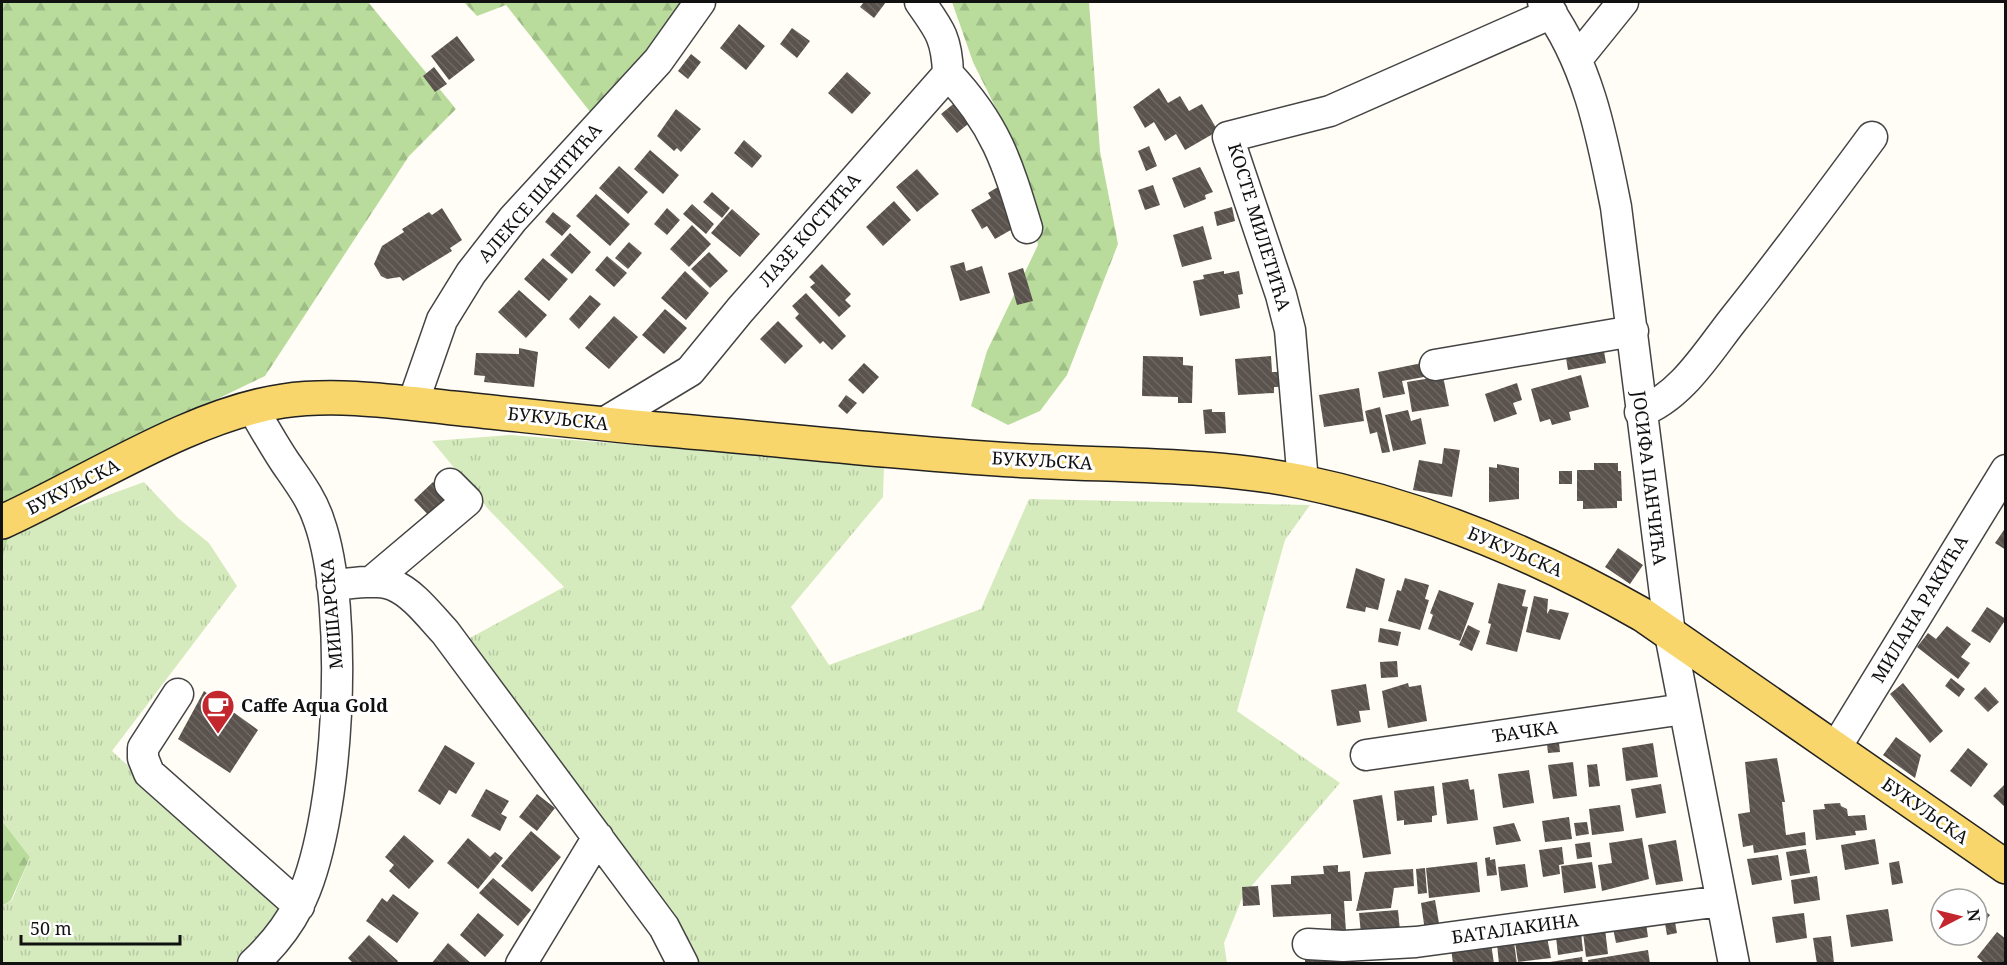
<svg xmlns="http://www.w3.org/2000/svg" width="2007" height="965" font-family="'Noto Serif',serif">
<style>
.grass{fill:url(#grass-tufts)}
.forest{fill:url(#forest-firs)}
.building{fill:url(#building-back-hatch)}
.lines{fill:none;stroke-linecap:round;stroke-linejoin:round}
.minor-casing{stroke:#444;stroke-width:33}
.major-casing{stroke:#222;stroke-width:36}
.minor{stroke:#fff;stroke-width:30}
.major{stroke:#f9d66b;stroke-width:33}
.labels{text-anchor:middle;stroke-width:6;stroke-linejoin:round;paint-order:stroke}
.street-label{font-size:18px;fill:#111;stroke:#fff}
.poi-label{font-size:18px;font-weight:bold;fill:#111;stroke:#fff;text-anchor:start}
</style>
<defs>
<pattern id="grass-tufts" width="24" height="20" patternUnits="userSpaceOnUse" patternTransform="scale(1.5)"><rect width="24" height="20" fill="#d5ebbd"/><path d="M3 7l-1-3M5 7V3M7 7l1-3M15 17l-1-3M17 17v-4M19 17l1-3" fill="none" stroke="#b6c8a1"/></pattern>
<pattern id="forest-firs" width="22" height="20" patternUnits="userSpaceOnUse" patternTransform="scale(1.5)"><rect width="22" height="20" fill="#b9dc9c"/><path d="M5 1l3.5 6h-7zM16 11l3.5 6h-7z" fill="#9ebc85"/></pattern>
<pattern id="building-back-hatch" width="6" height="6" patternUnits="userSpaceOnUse" patternTransform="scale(1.5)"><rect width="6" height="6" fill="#5a524d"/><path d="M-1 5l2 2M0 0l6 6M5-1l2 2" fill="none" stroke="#6d6662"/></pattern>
</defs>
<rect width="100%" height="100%" fill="#fffdf5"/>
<path class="grass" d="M510,435l374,30 -1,32 -92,110 38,58 152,-56 48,-110 281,6 -25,35 -48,171 103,72 -97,113 -19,47 3,20h-528l-24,-49 -207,-275 96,-52 -75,-77 -57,-69z
M144,482l34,36 31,25 28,43 -125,165 171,157 -32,44 -15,11h-234v-57l10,-6 18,-43 -28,-36v-261l8,-29z"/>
<path class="forest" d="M2,2h366l88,107 -47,47 -144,220 -262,127 7,28 -8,29z
M464,2h226l-35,49 -64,62 -85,-108 -29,11z
M952,2h137l11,149 18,93 -51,131 -27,36 -32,14 -37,-19 16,-55 51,-106 -18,-88 -47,-95z
M2,821l28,36 -19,43 -9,6z"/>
<path class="building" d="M864,2h22l-12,16 -14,-11z
M739,24l26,22 -19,24 -26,-22z
M792,28l18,13 -13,17 -17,-14z
M457,36l18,24 -26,20 -18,-24z
M691,54l10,8 -13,17 -10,-8z
M434,67l13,17 -12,8 -12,-16z
M847,72l24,21 -19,21 -24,-21z
M1159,88l9,15 12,-7 9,15 13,-7 16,27 -33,19 -9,-16 -11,7 -11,-19 -9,6 -12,-21z
M957,101l16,19 -16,13 -16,-19z
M676,109l25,20 -20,23 -4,-4 -3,3 -17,-15z
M744,140l18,16 -10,12 -18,-15z
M1149,146l8,20 -11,5 -8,-20z
M650,150l29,25 -16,19 -29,-25z
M619,166l29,26 -20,22 -29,-26z
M1200,167l13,25 -8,3 1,4 -22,9 -12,-30z
M917,169l22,25 -22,18 -21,-25z
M1001,185l9,17 -7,4 13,21 -21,12 -8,-13 -5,3 -11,-19 20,-12 -3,-5z
M1153,185l7,20 -15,5 -7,-20z
M712,192l18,16 -8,10 -19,-16z
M596,194l34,30 -20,22 -34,-30z
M894,201l17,19 -28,26 -17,-19z
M692,204l22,20 -8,10 -23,-20z
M1232,207l3,14 -18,5 -3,-14z
M442,208l20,32 -12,8 2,3 -49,30 -3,-4 -13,2 -6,-3 -7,-12 8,-18 22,-14 -2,-3 27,-17 3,3z
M667,208l13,12 -13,15 -13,-11z
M732,209l28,25 -20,23 -29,-24z
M553,212l18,14 -9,10 -17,-14z
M692,225l19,19 -22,23 -19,-18z
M1203,226l9,33 -30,8 -9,-32z
M570,233l21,19 -19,22 -22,-19z
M629,242l13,11 -14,16 -13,-11z
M709,252l19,19 -18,17 -19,-19z
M607,256l20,17 -13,14 -19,-17z
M543,258l25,21 -19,22 -25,-22z
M964,262l2,9 16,-5 8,27 -30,8 -10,-35z
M822,264l29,30 -6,6 6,6 -12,11 -29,-30 5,-4 -6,-6z
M1023,268l10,33 -16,4 -9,-32z
M685,271l24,22 -23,27 -25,-22z
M1224,271v3l15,-3 4,23 -5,1 2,13 -40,8 -7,-35 11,-2 -1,-4z
M519,290l28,25 -21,23 -28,-26z
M806,293l40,43 -14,14 -9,-9 -3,3 -25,-26 4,-4 -7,-8z
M590,295l11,9 -22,25 -10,-10z
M665,309l22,19 -23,26 -22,-19z
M614,316l24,21 -29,32 -24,-21z
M778,321l25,25 -18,18 -25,-25z
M1603,345l3,18 -38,7 -3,-18z
M519,348l19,4 -4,35 -50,-5 1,-6 -11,-1 2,-22 43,1z
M1143,356l40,1v8l10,1 -1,37h-14v-6l-36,-1z
M1271,356l1,16h6l1,15h-5v6l-36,2 -3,-36z
M864,363l15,14 -16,17 -15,-14z
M1422,363l2,14 -22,4 3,13 -22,4 -5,-26z
M1581,375l8,32 -20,5 2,8 -19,5 -2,-6 -10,3 -9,-33z
M1443,376l6,30 -37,6 -5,-30z
M1517,383l5,17 -9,3 4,11 -23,8 -9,-28z
M1359,388l5,33 -40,6 -5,-32z
M846,395l11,8 -10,11 -9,-8z
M1380,407l10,45 -8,1 -5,-21 -7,2 -5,-23z
M1212,409v3h13l1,21 -21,1 -2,-24z
M1408,410l3,11 10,-3 5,26 -33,7 -8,-36z
M1444,448l16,2 -8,47 -39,-7 6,-30 23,4z
M1594,463h24v8h3l1,30h-5v7l-34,1v-8h-6v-31h17z
M1497,464l22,4v31l-30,3v-35l8,1z
M1559,471h13v13h-13z
M433,482l22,23 -19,18 -22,-23z
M2006,527v23l-11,-7z
M1618,548l25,17 -13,19 -25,-17z
M1356,568l29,11 -7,31 -12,-3 -1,5 -19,-4z
M1405,578l24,7 -4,14 4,1 -9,30 -32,-9 9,-31 4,1z
M1498,583l28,7 -4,16 6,1 -11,45 -31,-8 5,-20 -3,-1z
M1439,590l35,13 -14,38 -32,-12 5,-14 -3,-2z
M1534,596l14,3 -1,15 3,-5 19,4 -9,27 -34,-8z
M1987,607l19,12 -16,24 -19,-12z
M1468,625l12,6 -8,20 -13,-6z
M1947,626l24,18 -10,13 9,6 -12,16 -41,-32 11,-14 8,6z
M1380,628l21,4 -3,14 -20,-4z
M1397,661l1,16 -17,1 -1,-16z
M1951,678l14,11 -6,8 -14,-11z
M1408,683l1,4 12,-2 6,36 -39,7 -6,-37z
M1903,683l40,48 -13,12 -40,-49z
M1366,684l4,26 -11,1 2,11 -24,4 -6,-36z
M1985,687l14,15 -11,10 -14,-14z
M204,691l54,39 -28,43 -52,-34z
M1896,737l25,18 -6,23 -32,-23z
M1559,743l1,9 -12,1 -1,-9z
M1653,743l5,34 -32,4 -4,-33z
M445,745l30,18 -19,31 -7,-4 -9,15 -22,-14z
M1968,748l20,16 -17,23 -21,-16z
M1777,758l8,44h-3l4,33 19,-3 1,13 -52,8 -1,-8 -10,2 -5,-33 12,-2 -5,-50z
M1573,762l4,34 -24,3 -5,-34z
M1597,764l3,22 -11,1 -2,-22z
M1529,770l5,33 -31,5 -5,-34z
M1468,779l2,11 4,-1 4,31 -31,4 -5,-41z
M2006,783v25l-13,-12z
M1661,784l5,29 -30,5 -5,-29z
M1434,786l3,29 -5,1v6l-28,3v-5l-7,1 -3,-30z
M486,789l23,12 -8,13 6,3 -7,14 -29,-15z
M537,794l18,14 -18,23 -18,-14z
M1382,795l9,59 -28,4 -10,-58z
M1840,803l1,3 6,3 1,7 17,-1 2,15 -12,1 1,4 -40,5 -3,-30 12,-1 -1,-5z
M1620,805l4,26 -32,4 -3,-26z
M1569,817l3,22 -27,3 -3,-21z
M1587,822l2,12 -13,2 -2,-13z
M1514,823l7,18 -25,4 -3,-18z
M531,831l30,26 -29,35 -31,-26z
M404,835l30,26 -25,28 -20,-18 5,-6 -9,-8z
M468,838l22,19 5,-5 8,6 -25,31 -31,-26z
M1642,838l7,41 -47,12 -4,-26 14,-2 -3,-20z
M1875,839l4,25 -34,6 -4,-25z
M1676,840l7,41 -27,4 -8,-40z
M1590,842l2,15 -15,2 -2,-15z
M1562,847l2,17 -5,1 1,9 -17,3 -4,-27z
M1806,849l4,24 -20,3 -4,-24z
M1778,855l4,25 -30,5 -5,-26z
M1490,857v3l5,-1 2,16 -10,1 -2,-18z
M1899,861l4,22 -11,2 -3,-22z
M1477,862l3,30 -51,6 -3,-30z
M1592,862l4,26 -32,5 -3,-27z
M1525,864l3,23 -27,4 -3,-24z
M1338,865v7l12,-1 2,30h-8l2,31h-15v-18l-58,3 -2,-32 20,-1v-8l33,-2 -1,-8z
M1425,868l2,25 -9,1 -2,-25z
M1413,869l1,17 -20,2 -3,20 -35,3 9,-39z
M1817,876l3,24 -26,4 -3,-24z
M493,878l38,32 -13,16 -39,-33z
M1258,886l2,19 -17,1 -1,-19z
M1960,891l10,8h-16z
M393,894l26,19 -22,30 -31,-22 16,-23 5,4z
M1435,900l5,29 -15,2 -4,-28z
M1977,905l13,10 -13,17z
M1888,909l5,32 -42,6 -5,-32z
M1398,910l2,21 -39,3 -2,-21z
M478,913l26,22 -19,22 -25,-22z
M1804,913l3,25 -31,5 -4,-26z
M1674,917l3,16 -10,2 -3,-17z
M1646,923l2,14 -32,6 -3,-15z
M1605,929l3,25 -22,3 -3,-25z
M1997,932l9,7v25h-21l-8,-7z
M1581,933l2,18 -25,4 -2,-18z
M369,935l29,26 -2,3h-42l-6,-6z
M1959,935h16l-6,7z
M1831,936l3,27 -17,1 -4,-26z
M1547,937l4,21 -33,4 -3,-20z
M1514,942l3,22h-18l-2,-20z
M448,943l24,21h-41z
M1491,943l3,21h-41l-2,-16z
M1648,950l2,14h-61l-1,-4z
M1337,957l1,7h-33v-4z
M1582,957l1,7h-33v-2z"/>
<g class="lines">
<g class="minor-casing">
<path id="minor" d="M1543,2c45,59 59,134 73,205l54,427 64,330
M1577,59l46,-57
M948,74c48,51 59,88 79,154
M1435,365l198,-34
M413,403l29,-83 29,-47 42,-54 145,-158 42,-59
M252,407c11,19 21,37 33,55 13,19 27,37 34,59 31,86 21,305 -21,385 -10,20 -28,42 -45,58
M1640,412c41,-15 67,-59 93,-92 48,-60 94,-122 139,-183
M602,424l88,-53 50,-61 208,-236c-1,-35 -8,-44 -28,-72
M1303,482l-13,-152 -9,-35 -53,-158 102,-26 222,-98
M371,582l96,-81 -17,-17
M332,585c18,-1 43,-7 61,0 20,8 37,31 52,47l219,295 19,37
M178,694l-35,54v10l6,15 150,133
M1835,749l171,-279
M1366,755l318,-46
M1308,944l35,2 73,-4 305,-41
M521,964l77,-127"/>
</g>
<g class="major-casing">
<path id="major" d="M2,522c84,-38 190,-108 281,-121 55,-8 114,1 170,7 68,7 136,15 204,21 119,10 238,24 357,31 92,6 199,3 289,22 119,25 235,73 340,133l363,252"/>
</g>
<use href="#minor" class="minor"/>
<use href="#major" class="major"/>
</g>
<defs>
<g id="cafe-pin" transform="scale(1.725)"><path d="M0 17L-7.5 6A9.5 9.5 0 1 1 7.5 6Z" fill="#c4262e" stroke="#fff"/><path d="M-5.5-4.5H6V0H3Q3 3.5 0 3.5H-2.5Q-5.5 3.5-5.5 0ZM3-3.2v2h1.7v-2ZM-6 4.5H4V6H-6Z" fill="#fff"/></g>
</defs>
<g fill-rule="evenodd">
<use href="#cafe-pin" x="218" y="706"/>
</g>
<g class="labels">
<g class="street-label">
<text transform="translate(540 193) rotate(-49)" y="6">АЛЕКСЕ ШАНТИЋА</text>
<text transform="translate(1259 227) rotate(73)" y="6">КОСТЕ МИЛЕТИЋА</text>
<text transform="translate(810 230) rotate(-49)" y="6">ЛАЗЕ КОСТИЋА</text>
<text transform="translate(558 419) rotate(6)" y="6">БУКУЉСКА</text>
<text transform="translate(1042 461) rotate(3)" y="6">БУКУЉСКА</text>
<text transform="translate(1649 478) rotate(83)" y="6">ЈОСИФА ПАНЧИЋА</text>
<text transform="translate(73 487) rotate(-27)" y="6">БУКУЉСКА</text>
<text transform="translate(1515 552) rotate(23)" y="6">БУКУЉСКА</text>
<text transform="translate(1920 609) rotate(-59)" y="6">МИЛАНА РАКИЋА</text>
<text transform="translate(332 614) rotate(-95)" y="6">МИШАРСКА</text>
<text transform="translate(1525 732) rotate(-8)" y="6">ЂАЧКА</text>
<text transform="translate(1925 811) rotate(35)" y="6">БУКУЉСКА</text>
<text transform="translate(1515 929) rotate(-8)" y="6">БАТАЛАКИНА</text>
</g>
<g class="poi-label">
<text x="241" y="712">Caffe Aqua Gold</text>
</g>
</g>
<rect width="2007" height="965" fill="none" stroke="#111111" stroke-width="6"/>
<g transform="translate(1959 917) rotate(83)"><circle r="28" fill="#ffffff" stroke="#a0a0a0" stroke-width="1.5"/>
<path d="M0-4.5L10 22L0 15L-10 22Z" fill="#c4262e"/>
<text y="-9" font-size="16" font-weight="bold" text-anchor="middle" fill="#111111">N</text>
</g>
<path d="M21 935v9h159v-9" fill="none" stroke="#111111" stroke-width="3"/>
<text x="30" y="935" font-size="18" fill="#111111" stroke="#ffffff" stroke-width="4.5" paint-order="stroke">50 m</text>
</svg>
